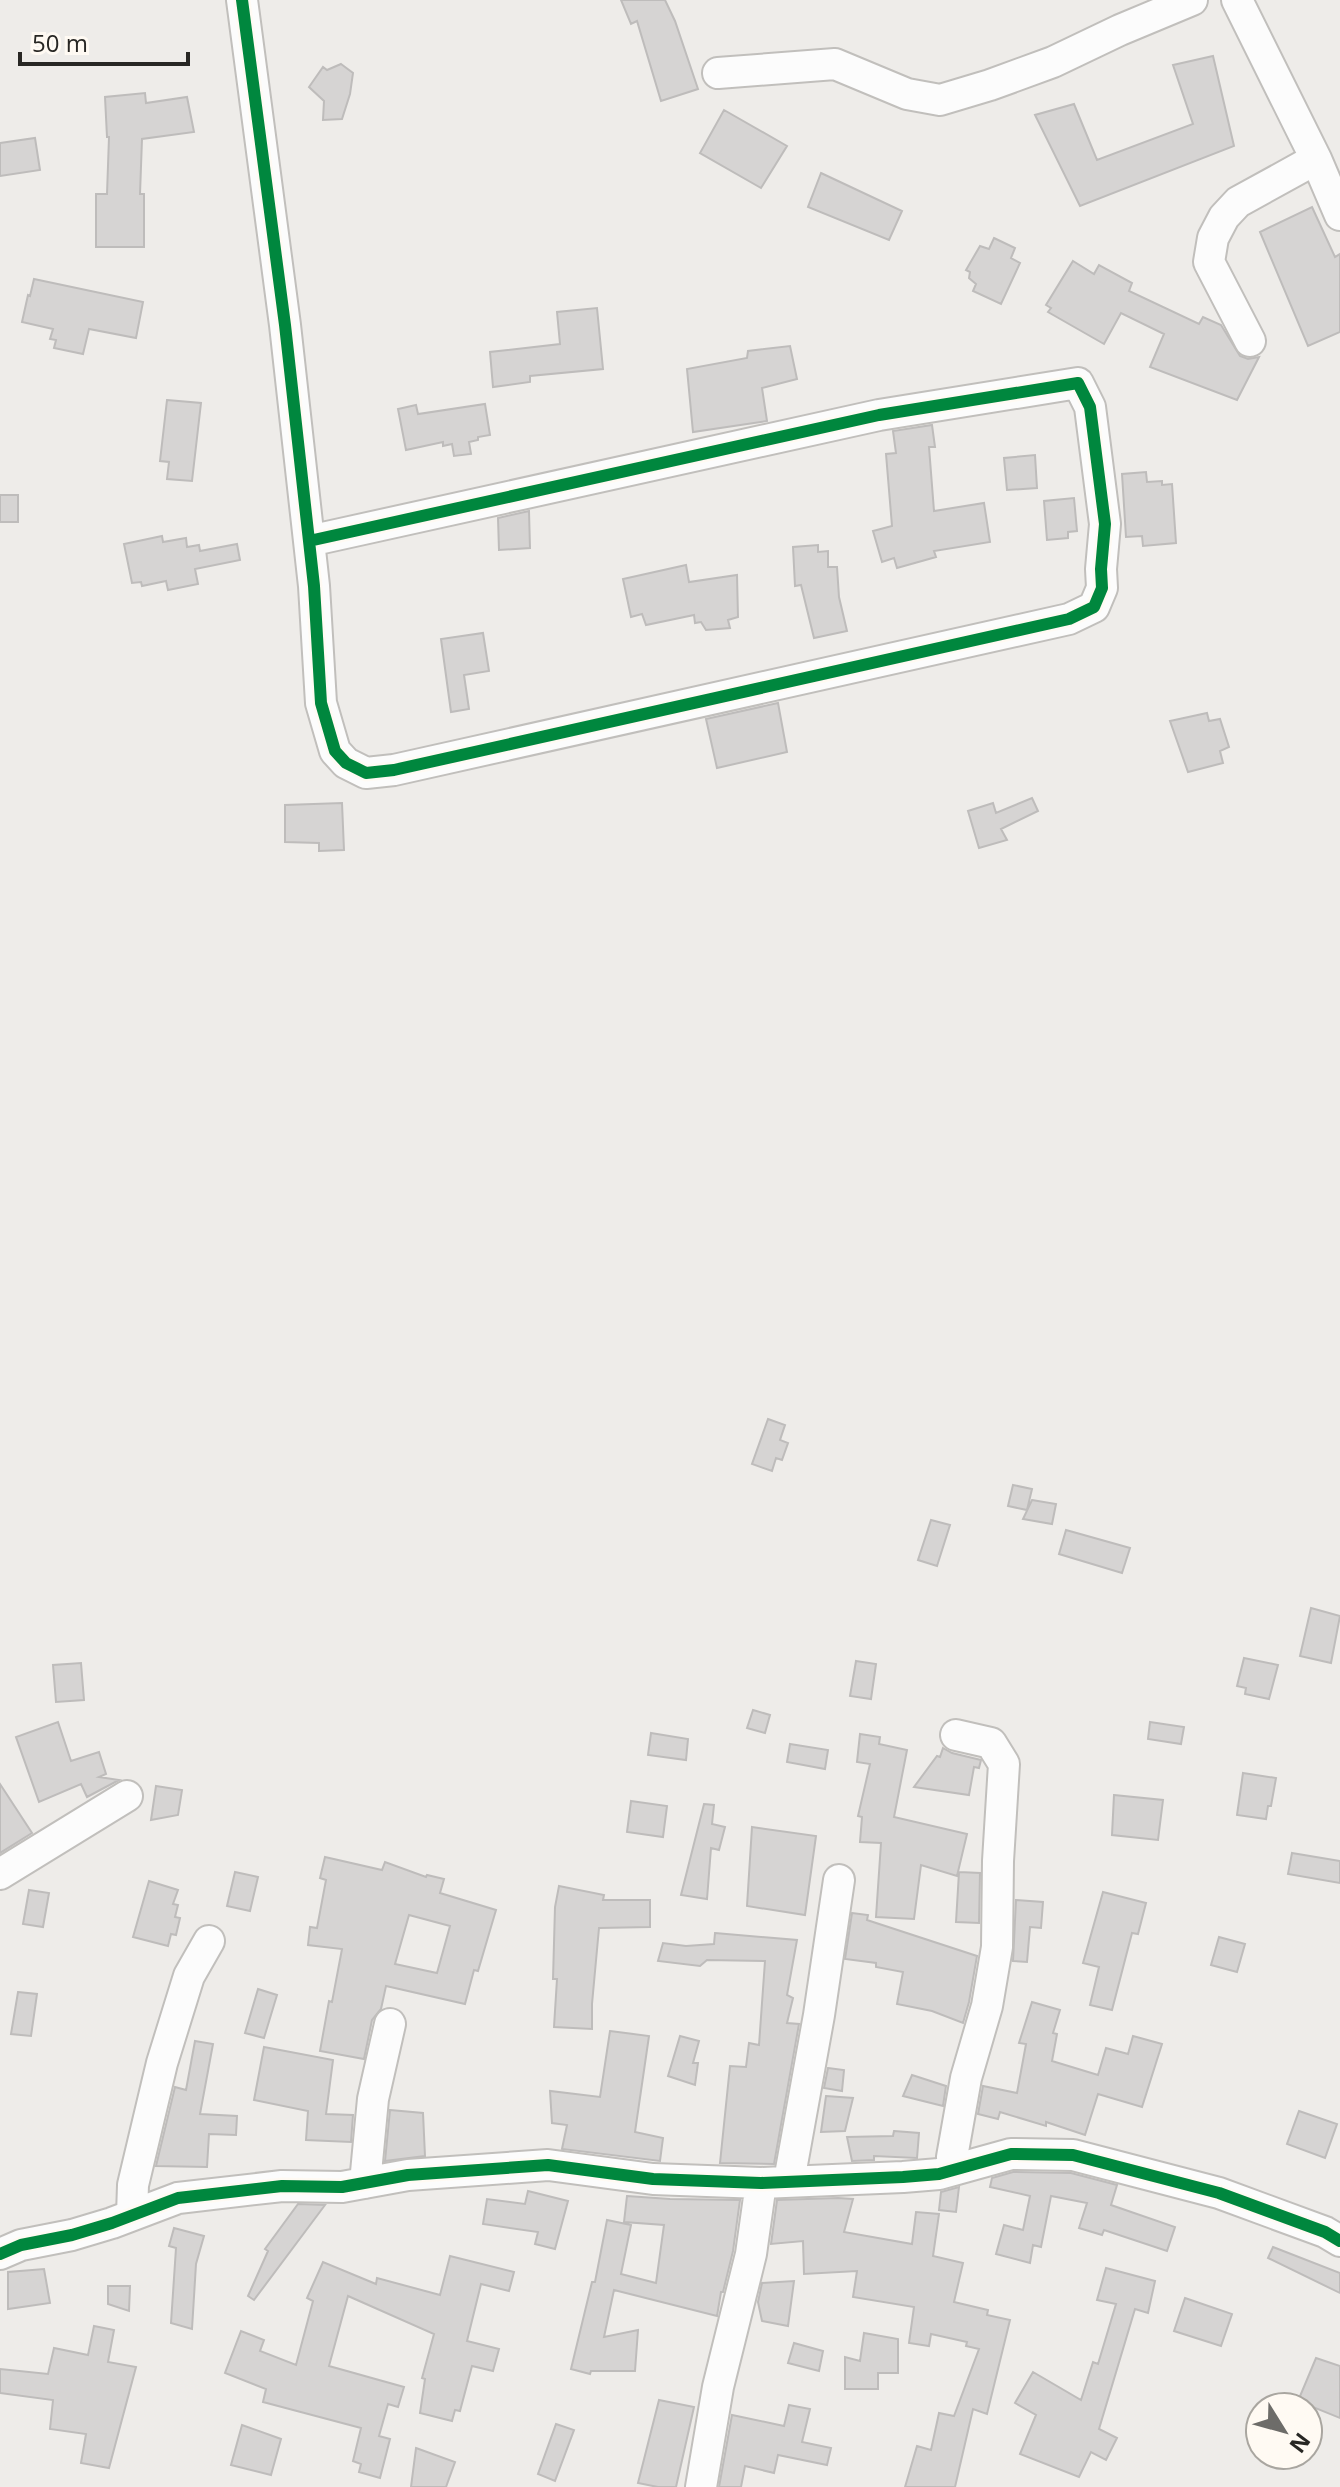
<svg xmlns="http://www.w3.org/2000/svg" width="1340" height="2487" font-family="'Open Sans',sans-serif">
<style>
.building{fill:#d6d4d3;stroke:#bebcbb;stroke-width:2;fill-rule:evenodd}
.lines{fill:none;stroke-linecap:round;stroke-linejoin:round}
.minor-casing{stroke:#c1bfbc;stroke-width:34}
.minor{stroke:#fcfcfc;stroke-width:30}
.cycleway-casing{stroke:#fffaf3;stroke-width:17}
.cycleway{stroke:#00873e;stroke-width:12}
</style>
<rect width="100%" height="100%" fill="#eeece9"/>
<path class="building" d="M621,0h44l10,21 23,68 -37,12 -24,-80 -6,3z
M1213,56l21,90 -154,60 -45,-91 39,-11 23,56 96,-36 -20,-59z
M341,64l12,9 -3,21 -8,25 -19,1 1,-19 -15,-14 14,-20 4,3z
M145,93l1,10 41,-6 7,35 -52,7 -2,55h4v53h-48v-53h11l2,-57h-2l-2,-40z
M724,110l63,36 -26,42 -61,-35z
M35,138l5,32 -40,6v-33z
M821,173l81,38 -13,29 -81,-33z
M1312,207l23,50 5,-3v78l-32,14 -48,-114z
M994,238l21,10 -4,10 9,5 -19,41 -28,-13 3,-7 -7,-6 1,-6 -4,-2 14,-24 9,3z
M1073,261l21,13 5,-9 33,18 -3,8 70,33 4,-7 18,8 19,31 8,3 11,-2 -22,43 -87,-33 14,-33 -43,-21 -17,31 -56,-32 3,-4 -5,-3z
M34,279l109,23 -7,36 -47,-9 -6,25 -29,-6 2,-8 -6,-1 3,-10 -31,-7 6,-27 2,1z
M597,308l6,61 -73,7v6l-37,5 -3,-35 70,-8 -3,-32z
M790,346l7,33 -35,9 5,33 -74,11 -6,-63 60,-11 1,-7z
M167,400l34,3 -9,78 -25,-2 2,-17 -9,-1z
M485,404l5,31 -12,2v3l-9,2 2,12 -17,2 -2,-12 -9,2v-4l-37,8 -8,-41 18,-4 2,9z
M932,425l3,22h-6l5,64 50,-8 6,39 -56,9 2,6 -39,11 -3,-10 -12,4 -9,-31 19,-5 -6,-72 10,-1 -3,-22z
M1035,455l2,33 -30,2 -3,-32z
M1146,472l1,10 15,-1v4l10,-1 4,59 -33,3 -1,-10 -16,1 -4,-63z
M0,495h18v27h-18z
M1074,498l3,33 -9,1v6l-21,2 -3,-39z
M529,511l1,37 -31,2 -1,-32z
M162,536l1,6 23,-4 1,9 12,-2 1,6 37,-7 3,16 -45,9 3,15 -30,6 -2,-9 -24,5 -1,-4 -9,1 -8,-39z
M818,545v7l10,-1v16h9l2,30 8,34 -33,7 -13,-53 -6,1 -2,-39z
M686,565l3,17 48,-7 1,42 -10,3 2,8 -24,2 -5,-8 -6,1 -1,-8 -48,10 -4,-11 -11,3 -8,-38z
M483,633l6,38 -25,4 5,34 -18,3 -10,-73z
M778,703l9,49 -70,16 -11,-49z
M1207,713l2,8 11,-2 9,28 -9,4 3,12 -35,9 -18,-51z
M1032,798l6,13 -37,18 6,11 -28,8 -11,-37 25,-8 3,10z
M342,803l2,47 -25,1v-8l-34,-1v-37z
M768,1419l17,6 -5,15 8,3 -6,17 -6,-2 -4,13 -20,-7z
M1013,1485l19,4 -5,21 -19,-4z
M1032,1500l24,4 -4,20 -29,-5z
M931,1520l19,5 -13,41 -19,-6z
M1066,1530l64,18 -8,25 -63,-19z
M1311,1608l29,8 -9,47 -31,-7z
M1244,1658l34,7 -9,34 -24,-5 1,-6 -9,-2z
M856,1661l20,3 -5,35 -21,-3z
M81,1663l3,37 -28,2 -3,-37z
M753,1710l17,5 -5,18 -18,-5z
M58,1722l13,39 28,-9 7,22 -7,3 20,3 -32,17 -6,-13 -42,18 -23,-65z
M1150,1722l34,5 -3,17 -33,-5z
M651,1733l37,6 -2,21 -38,-5z
M860,1734l20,3 -1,7 28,6 -13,67 73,17 -10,42 -36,-11 -7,54 -38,-2 5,-74 -21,-1 2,-25 -4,-1 12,-52 -13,-2z
M790,1744l38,6 -3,19 -38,-7z
M943,1748l9,5 29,7 -2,8 -5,-1 -5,28 -55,-8 23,-31 3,1z
M1243,1773l33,5 -5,28h-3l-2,13 -29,-4z
M0,1784l32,49 -32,20z
M156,1786l26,4 -4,25 -27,5z
M1114,1795l49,5 -5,40 -46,-5z
M631,1801l36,5 -4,31 -36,-5z
M704,1804l10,1 -2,19 13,3 -6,23 -8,-2 -4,51 -26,-4z
M752,1827l64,9 -11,79 -58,-9z
M1292,1853l48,8v22l-52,-9z
M325,1857l57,13 3,-8 41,15 1,-2 17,4 -4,14 56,17 -18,61 -4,-1 -9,34 -79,-18 -5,23 -9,11 -8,39 -44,-8 9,-50 3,1 10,-53 -34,-4 2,-18 7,1 9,-48 -6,-2zM409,1915l41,11 -13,47 -42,-9z
M235,1872l23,5 -8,34 -23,-5z
M959,1872l21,1 -1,50 -23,-1z
M149,1881l29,9 -5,14 5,1 -3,12 5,1 -4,17 -5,-1 -3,12 -35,-9z
M559,1886l45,9 -1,5h47v27l-51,1 -7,76v25l-38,-2 3,-48h-4l2,-72z
M29,1890l20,3 -6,34 -20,-3z
M1103,1892l43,11 -8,31 -6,-1 -20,77 -22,-5 9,-38 -16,-4z
M1016,1900l27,2 -2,26 -11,-1 -3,35 -14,-1z
M852,1913l16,2 -1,5 110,36 -8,46 -6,21 -31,-12 -35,-7 6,-32 -27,-5v-4l-31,-4z
M715,1933l82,7 -10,55 6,3 -6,25 12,1 -25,140 -54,-1 10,-97 16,1 3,-24 10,2 6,-84 -58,-1 -7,6 -42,-5 5,-18 23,3 28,-2z
M1219,1937l26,7 -8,28 -26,-7z
M258,1989l19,6 -13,43 -19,-5z
M18,1992l19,2 -6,42 -20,-2z
M1032,2002l28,8 -7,23 4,1 -5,27 46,14 8,-27 22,6 5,-18 29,8 -20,63 -44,-13 -13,41 -39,-13v4l-46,-14 -2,7 -20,-5 5,-28 34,7 9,-49 -7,-1z
M610,2031l39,5 -14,96 28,6 -3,23 -98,-12 5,-24 -15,-2 -2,-32 50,6z
M680,2036l19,5 -6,22h5l-3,22 -27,-9z
M195,2041l18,3 -13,70 37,2 -1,19 -27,-1 -2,33 -51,-1 19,-79 11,3z
M264,2047l69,13 -7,54 27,1 -2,27 -45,-2 2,-29 -54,-11z
M828,2068l16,2 -2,21 -18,-3z
M912,2075l34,11 -3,20 -40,-10z
M826,2096l27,2 -8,33 -24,1z
M390,2110l33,3 2,43 -40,5z
M1299,2111l38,13 -12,34 -38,-14z
M894,2131l25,2 -2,25 -43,-2v4l-22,1 -5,-24 46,-1z
M1013,2172l58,1 46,12 -6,20 64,22 -8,24 -63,-21 -2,5 -23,-7 8,-25 -36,-7 -10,51 -8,-2 -3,18 -34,-9 8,-29 19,5 7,-34 -40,-9 2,-9z
M959,2187l-3,25 -17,-2 2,-18z
M528,2191l40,10 -13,48 -20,-5 3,-12 -55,-8 4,-25 38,5z
M627,2196l43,3 70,1 -7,51 -10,41h-2l-4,24 -103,-26 -10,47 34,-7 -3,41h-44l-1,3 -19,-5 21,-87h3l12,-62 24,5 -10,49 35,9 8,-58 -40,-3z
M838,2198l15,1 -9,33 68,12 4,-32 23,2 -6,42 30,7 -9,39 34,8 -1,5 23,5 -23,94 -14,-5 -18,78h-50l12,-41 14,4 8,-37 15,3 25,-67 -13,-3 1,-4 -36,-8 -2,12 -20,-3 5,-36 -61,-10 4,-26 -53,3 -1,-33 -32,3 6,-44z
M298,2204l27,1 -71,95 -6,-4 20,-45 -3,-2z
M174,2228l30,8 -8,28 -4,65 -21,-6 5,-75 -7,-2z
M1273,2247l67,26v20l-72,-35z
M450,2256l64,16 -5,19 -28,-7 -14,57 32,8 -6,22 -21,-5 -12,45 -5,-1 -3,11 -32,-8 5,-34 -3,-1 12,-44 -86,-38 -19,70 75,21 -6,20 -10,-3 -9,32 11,3 -10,39 -21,-6 2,-8 -8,-3 8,-33 -98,-26 3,-13 -41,-16 16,-42 23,9 -4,11 36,14 17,-64 -6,-3 16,-36 53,22 1,-6 63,17z
M1106,2268l49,13 -7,32 -13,-4 -36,120 18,9 -11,22 -15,-8 -12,25 -59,-23 16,-39 -21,-12 18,-31 48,28 12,-38 5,2 18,-60 -19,-4z
M44,2269l6,34 -42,6v-37z
M794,2281l-6,45 -26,-5 -4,-19 4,-19z
M108,2286h22l-1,25 -21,-7z
M1185,2298l47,16 -11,32 -47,-15z
M94,2326l20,4 -6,32 28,5 -27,101 -28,-5 5,-29 -36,-5 3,-29 -53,-7v-24l48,5 6,-26 34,7z
M864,2333l34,6v34h-20v16h-33v-32l15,4z
M794,2343l29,8 -4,20 -31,-8z
M1316,2358l24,8v52l-42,-17z
M659,2400l35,7 -18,80h-18l-20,-4z
M789,2405l21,4 -8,33 29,6 -4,17 -49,-10 -4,18 -29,-7 -4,21h-22l13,-72 52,11z
M556,2424l18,6 -19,51 -17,-7z
M242,2425l39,14 -10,36 -40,-10z
M416,2448l39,14 -9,25h-35z"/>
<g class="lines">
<g class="minor-casing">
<path id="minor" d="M242,0l43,325 29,261 7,117 14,48 11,12 20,10 28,-3 675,-151 25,-12 8,-19 -1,-19 4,-45 -15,-117 -12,-24 -199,32 -570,126
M1237,0l79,159 24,56
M718,73l117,-9 72,30 33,6 50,-15 63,-23 67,-32 72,-30
M1250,341l-41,-79 4,-24 11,-21 14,-15 78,-43
M0,1874l127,-78
M953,2170l-1,-13 14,-79 21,-72 10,-59 1,-86 6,-97 -13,-21 -35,-8
M789,2181l30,-166 20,-135
M365,2183l8,-84 17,-75
M132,2215l1,-30 29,-122 27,-87 20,-35
M0,2254l21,-9 51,-10 40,-12 66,-25 104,-12 60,1 66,-12 140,-10 105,14 108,4 142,-6 36,-3 72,-20 62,1 146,38 106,39 15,9
M701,2487l17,-100 33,-133 10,-71"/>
</g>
<use href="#minor" class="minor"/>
<g class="cycleway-casing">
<path id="cycleway" d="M242,0l43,325 29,261 7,117 14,48 11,12 20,10 28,-3 675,-151 25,-12 8,-19 -1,-19 4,-45 -15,-117 -12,-24 -199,32 -570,126
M0,2254l21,-9 51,-10 40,-12 66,-25 104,-12 60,1 66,-12 140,-10 105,14 108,4 142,-6 36,-3 72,-20 62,1 146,38 106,39 15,9"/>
</g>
<use href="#cycleway" class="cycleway"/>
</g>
<g transform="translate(1284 2431) rotate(127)"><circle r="38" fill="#fffaf3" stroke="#a9a6a0" stroke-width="2"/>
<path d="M0-6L14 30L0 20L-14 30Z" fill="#6d6c69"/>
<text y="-12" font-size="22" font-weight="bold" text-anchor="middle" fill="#282724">N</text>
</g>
<path d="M20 52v12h168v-12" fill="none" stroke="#282724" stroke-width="4"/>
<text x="32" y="52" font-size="24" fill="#282724" stroke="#fffaf3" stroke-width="6" paint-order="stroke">50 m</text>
</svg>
